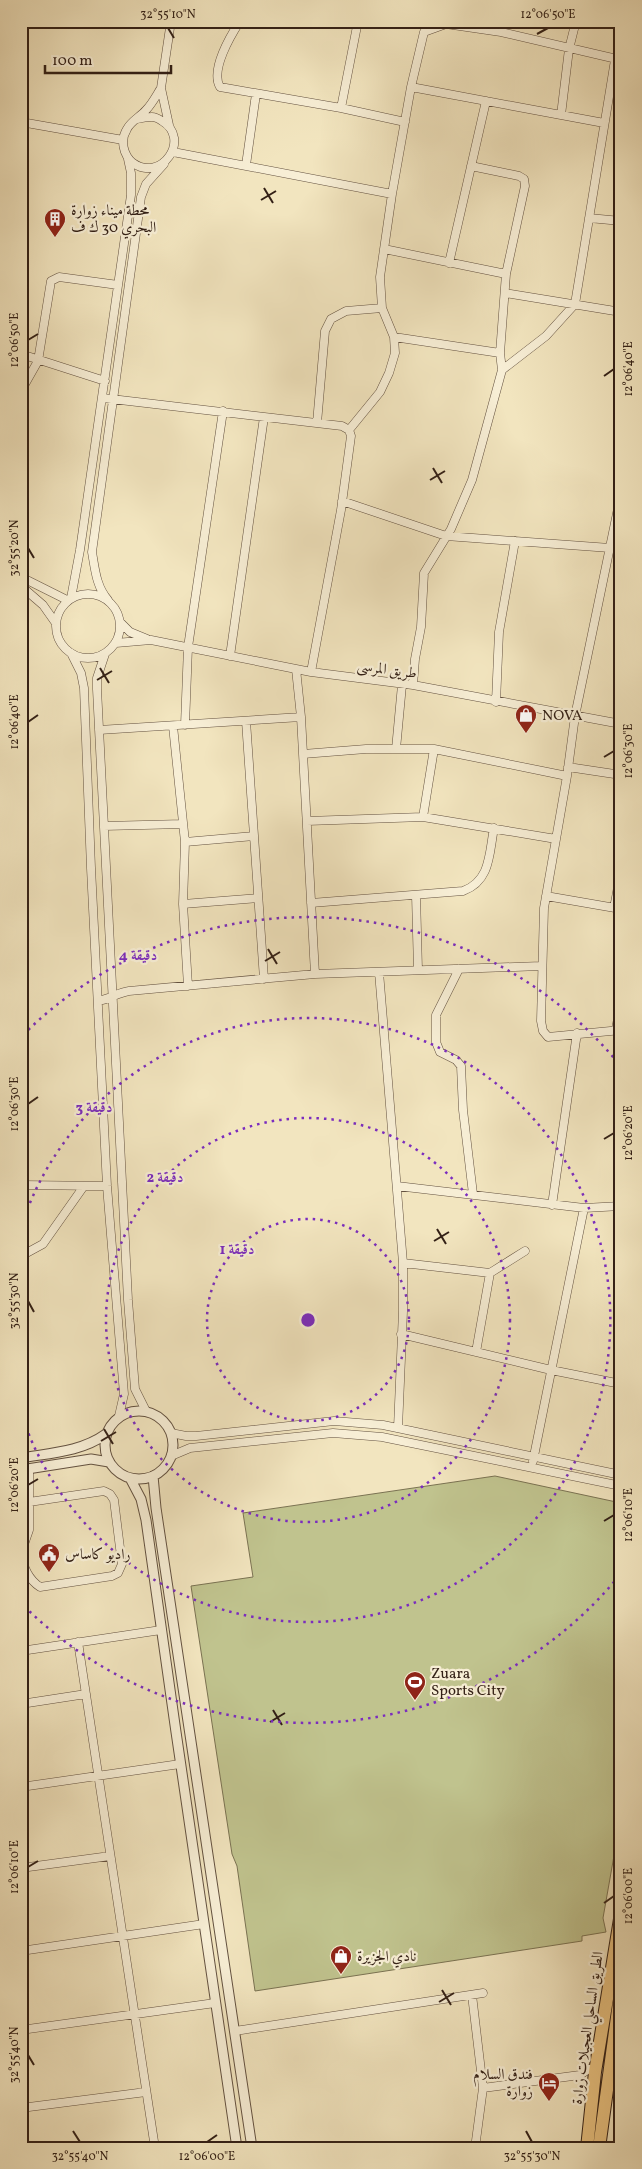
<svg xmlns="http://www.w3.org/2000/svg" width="642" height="2169" font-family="Vollkorn,Amiri,serif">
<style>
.green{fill:#c0c38e;stroke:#7a7252}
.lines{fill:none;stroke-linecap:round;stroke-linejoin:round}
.minor-casing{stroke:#635140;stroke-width:9}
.tertiary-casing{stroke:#635140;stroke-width:11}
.trunk-casing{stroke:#332016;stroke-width:14}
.minor{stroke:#f7eed5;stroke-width:8}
.tertiary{stroke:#f7eed5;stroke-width:9}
.trunk{stroke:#e9c280;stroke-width:12}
.ticks{fill:none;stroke:#332016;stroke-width:2}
.ring{fill:none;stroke:#7b2cbf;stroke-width:2.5;stroke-dasharray:2.5 5}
.labels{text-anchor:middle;stroke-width:4.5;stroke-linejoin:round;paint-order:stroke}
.poi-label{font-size:15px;fill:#332016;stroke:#f7eed5;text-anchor:start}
.street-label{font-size:15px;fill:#332016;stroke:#f7eed5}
.centre{fill:#7b2cbf;stroke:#f7eed5;stroke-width:2.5}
.ring-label{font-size:15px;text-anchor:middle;font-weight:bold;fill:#7b2cbf;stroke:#f7eed5;stroke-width:4.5;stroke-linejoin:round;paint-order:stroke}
.neatline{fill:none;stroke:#332016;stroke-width:2}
.ticks-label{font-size:12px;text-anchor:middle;fill:#332016}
</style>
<rect width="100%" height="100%" fill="#f2e5bf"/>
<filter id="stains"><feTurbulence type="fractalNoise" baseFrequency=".004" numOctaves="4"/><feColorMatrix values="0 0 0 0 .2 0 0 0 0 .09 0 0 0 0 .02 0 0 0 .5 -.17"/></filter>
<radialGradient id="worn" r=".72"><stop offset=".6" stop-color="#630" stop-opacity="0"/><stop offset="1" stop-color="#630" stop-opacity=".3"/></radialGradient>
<path class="green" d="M495,1476l126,27v313l-18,102 3,14 -24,4v5l-327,50 -18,-125 -5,-12 -41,-268 62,-9 -10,-64z"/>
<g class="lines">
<g class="minor-casing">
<path id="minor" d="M240,21c-9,14 -30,49 -20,66l121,21 64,14
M501,32l2,-11
M411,87l193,36
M341,108l17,-87
M561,115l8,-66 7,-28
M137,119c4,-1 10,-2 15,-2 3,0 7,2 10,4 30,18 -1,62 -29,42 -10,-8 -13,-23 -6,-34 4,-8 13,-12 19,-19 6,-6 10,-14 15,-22
M21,122l102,18
M169,125l-8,-37 10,-67
M173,152l219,42
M246,165l10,-71
M589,218l32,3
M384,249l122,25
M449,263l37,-162
M505,293l116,19
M394,337l106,16
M21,354l84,27
M502,370l44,-34 29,-32 40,-244
M21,391l17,-30 13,-80 8,-4 59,8
M103,398l239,28 7,4 2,6 -10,74 -30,162
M317,423l8,-92 6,-12 15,-8 36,-3
M349,430l31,-38 9,-19 6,-20 -1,-16 -12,-29 -2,-31 12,-83 19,-107 13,-55 22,-8 55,8 120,28
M621,494l-46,222 -8,60 -23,132 -3,113 2,10 5,6 73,-7
M342,501l104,35 164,12
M21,577l46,23
M21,586l22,19 12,17
M56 626a32 32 0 1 1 64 0a32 32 0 1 1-64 0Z
M71,598l9,-48 51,-355v-22l-3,-14
M108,600c-12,-14 -13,-31 -16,-48l49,-355 5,-13 18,-20
M120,622l10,10 17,7
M116,643l35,-3 160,32 102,13 208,39
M71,653l10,20 3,15 7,180 16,318 17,208 -5,22
M105,654l-8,24v11l31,611 7,89 11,22
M230,656l34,-239
M296,669l5,48 14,257
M413,685l2,-26 6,-32 3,-54 27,-44 21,-49 30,-110 -2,-17 6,-79 19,-88 -1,-7 -5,-3 -48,-10
M496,702l3,-70 16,-91
M246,721l18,258
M185,725l3,-78 35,-236
M173,726l12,116 -2,62 5,82
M99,730l202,-13
M396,749l6,-64
M303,754l63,-5h68l133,27
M568,767l53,8
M423,817l11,-68
M307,821l116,-4 133,22
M104,826l79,-2
M185,842l69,-6
M416,895l2,75
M546,896l75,13
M311,903l152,-12c28,-10 26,-38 31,-63
M183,904l75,-6
M614,908l7,-37
M459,969l-23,46v27l4,10 16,8 5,6 2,44 10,84
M379,972l24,291v48l-5,117
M98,1001c12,-2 19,-8 31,-10l186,-17 226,-8
M616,1029l5,-27
M21,1185l86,1
M397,1186l187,22 37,-2
M552,1205l25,-172
M21,1256l22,-12 41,-58
M403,1263l87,10
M401,1334l150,36 70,14
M476,1352l14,-79 35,-22
M619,1384l2,-11
M171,1433l15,3h10l138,-15 49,4 238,50
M171,1456l19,-8 143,-15 49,4 239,49
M533,1461l51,-253
M21,1553c2,14 7,26 19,34l72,-11 6,-3 4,-9 -8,-64 -4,-6 -6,-3 -75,11
M21,1553l8,-23v-61
M78,1642l77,506
M21,1651l140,-21
M21,1704l65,-10
M21,1787l159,-23
M21,1868l89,-12
M21,1951l183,-27
M472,1995l11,93 -8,60
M21,2030l194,-27
M235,2031l248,-38
M483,2088l97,-13 9,-6
M21,2108l125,-16"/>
</g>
<g class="tertiary-casing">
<path id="tertiary" d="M105 1445a34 34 0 1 1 68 0a34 34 0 1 1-68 0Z
M21,1458c29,-5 60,-6 85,-24
M21,1470l70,-11 18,3
M153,1476l3,32 96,640
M130,1478l11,21 5,21 30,212 61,416"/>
</g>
<g class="trunk-casing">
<path id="trunk" d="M587,2148l8,-76 26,-159
M599,2148l22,-160"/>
</g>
<use href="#minor" class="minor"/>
<use href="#tertiary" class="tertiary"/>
<use href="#trunk" class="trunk"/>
</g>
<path class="ticks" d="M168,28l6,10M537,34l11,-6M264,188l9,15M261,200l15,-9M28,340l10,-6M604,376l10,-7M433,468l9,15M430,480l15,-9M28,548l6,10M100,668l9,15M97,680l15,-9M28,722l10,-7M604,757l10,-6M268,949l9,15M265,961l15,-9M28,1104l10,-7M604,1139l10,-6M437,1229l9,15M434,1241l15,-9M28,1301l6,11M104,1429l9,15M101,1441l15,-9M28,1485l10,-6M604,1521l10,-6M273,1710l9,15M270,1722l15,-9M28,1867l10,-6M604,1903l10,-7M442,1990l9,15M439,2002l15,-9M28,2055l6,10M73,2131l7,11M526,2131l6,11M207,2142l10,-7"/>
<g class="ring">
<circle cx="308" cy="1320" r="101"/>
<circle cx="308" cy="1320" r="202"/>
<path d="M22 1224A302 302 0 1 1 22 1416"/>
<path d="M619 1576A403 403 0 0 1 23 1605M23 1035A403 403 0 0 1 619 1064"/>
</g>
<defs>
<g id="building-pin" transform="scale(1.125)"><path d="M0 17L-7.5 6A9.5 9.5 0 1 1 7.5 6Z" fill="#8f2418" stroke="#f7eed5"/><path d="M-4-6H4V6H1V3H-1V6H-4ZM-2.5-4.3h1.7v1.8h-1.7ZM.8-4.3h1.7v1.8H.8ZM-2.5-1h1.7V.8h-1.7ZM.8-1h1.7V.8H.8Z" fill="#fff"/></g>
<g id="shop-pin" transform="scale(1.125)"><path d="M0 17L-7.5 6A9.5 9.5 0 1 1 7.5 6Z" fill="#8f2418" stroke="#f7eed5"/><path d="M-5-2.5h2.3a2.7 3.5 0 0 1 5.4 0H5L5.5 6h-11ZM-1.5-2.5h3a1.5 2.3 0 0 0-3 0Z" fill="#fff"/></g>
<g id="civic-pin" transform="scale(1.125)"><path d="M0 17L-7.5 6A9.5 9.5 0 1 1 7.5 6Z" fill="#8f2418" stroke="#f7eed5"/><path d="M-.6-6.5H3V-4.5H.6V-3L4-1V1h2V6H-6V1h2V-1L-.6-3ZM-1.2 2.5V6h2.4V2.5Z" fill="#fff"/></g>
<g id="stadium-pin" transform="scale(1.125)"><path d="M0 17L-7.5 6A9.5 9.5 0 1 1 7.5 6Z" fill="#8f2418" stroke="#f7eed5"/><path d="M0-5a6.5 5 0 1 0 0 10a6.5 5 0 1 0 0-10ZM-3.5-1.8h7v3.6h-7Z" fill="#fff"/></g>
<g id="hotel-pin" transform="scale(1.125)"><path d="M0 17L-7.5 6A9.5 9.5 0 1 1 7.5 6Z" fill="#8f2418" stroke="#f7eed5"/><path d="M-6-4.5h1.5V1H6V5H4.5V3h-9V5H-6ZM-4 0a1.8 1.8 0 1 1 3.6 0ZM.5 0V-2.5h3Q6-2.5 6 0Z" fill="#fff"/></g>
</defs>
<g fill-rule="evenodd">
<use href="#building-pin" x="55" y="219"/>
<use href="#shop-pin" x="526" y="715"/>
<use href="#civic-pin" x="49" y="1554"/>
<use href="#stadium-pin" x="415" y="1682"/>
<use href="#shop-pin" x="341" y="1956"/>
<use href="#hotel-pin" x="549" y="2083"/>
</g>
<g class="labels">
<g class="poi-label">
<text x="71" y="215">محطة ميناء زوارة<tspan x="71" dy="17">البحري 30 ك ف</tspan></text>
<text x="542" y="720">NOVA</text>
<text x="65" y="1559">راديو كاساس</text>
<text x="431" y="1678">Zuara<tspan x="431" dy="17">Sports City</tspan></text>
<text x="357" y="1961">نادي الجزيرة</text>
<text x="533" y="2079" text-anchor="end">فندق السلام<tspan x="533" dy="17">زوارة</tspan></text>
</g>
<g class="street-label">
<text transform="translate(387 669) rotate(8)" y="5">طريق المرسى</text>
<text transform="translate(587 2028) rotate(-82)" y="5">الطريق الساحلي العجيلات زوارة</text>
</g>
</g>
<circle cx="308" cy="1320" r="8" class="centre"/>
<g class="ring-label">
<text x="138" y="960">4 دقيقة</text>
<text x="94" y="1112">3 دقيقة</text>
<text x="165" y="1182">2 دقيقة</text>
<text x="237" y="1254">1 دقيقة</text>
</g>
<rect width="642" height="2169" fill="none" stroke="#f2e5bf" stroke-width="55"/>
<path d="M45 65v8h126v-8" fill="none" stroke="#332016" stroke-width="2.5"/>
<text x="52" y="65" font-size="15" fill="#332016" stroke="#f7eed5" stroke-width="4" paint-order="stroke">100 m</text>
<rect x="28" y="28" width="586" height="2114" class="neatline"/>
<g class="ticks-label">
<text x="168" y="18">32°55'10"N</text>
<text x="548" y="18">12°06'50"E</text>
<text transform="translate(14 340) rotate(-90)" y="4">12°06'50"E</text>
<text transform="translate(628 369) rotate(-90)" y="4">12°06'40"E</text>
<text transform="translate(14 548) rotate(-90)" y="4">32°55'20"N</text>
<text transform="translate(14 722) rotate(-90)" y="4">12°06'40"E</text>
<text transform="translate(628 751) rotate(-90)" y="4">12°06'30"E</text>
<text transform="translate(14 1104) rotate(-90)" y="4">12°06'30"E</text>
<text transform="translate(628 1133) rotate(-90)" y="4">12°06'20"E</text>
<text transform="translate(14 1301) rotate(-90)" y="4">32°55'30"N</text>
<text transform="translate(14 1485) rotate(-90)" y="4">12°06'20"E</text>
<text transform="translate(628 1515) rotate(-90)" y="4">12°06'10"E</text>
<text transform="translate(14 1867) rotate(-90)" y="4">12°06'10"E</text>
<text transform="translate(628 1896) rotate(-90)" y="4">12°06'00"E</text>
<text transform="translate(14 2055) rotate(-90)" y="4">32°55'40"N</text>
<text x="80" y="2160">32°55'40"N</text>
<text x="207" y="2160">12°06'00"E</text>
<text x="532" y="2160">32°55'30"N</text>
</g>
<rect width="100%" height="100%" filter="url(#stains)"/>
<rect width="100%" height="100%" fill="url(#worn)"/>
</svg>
